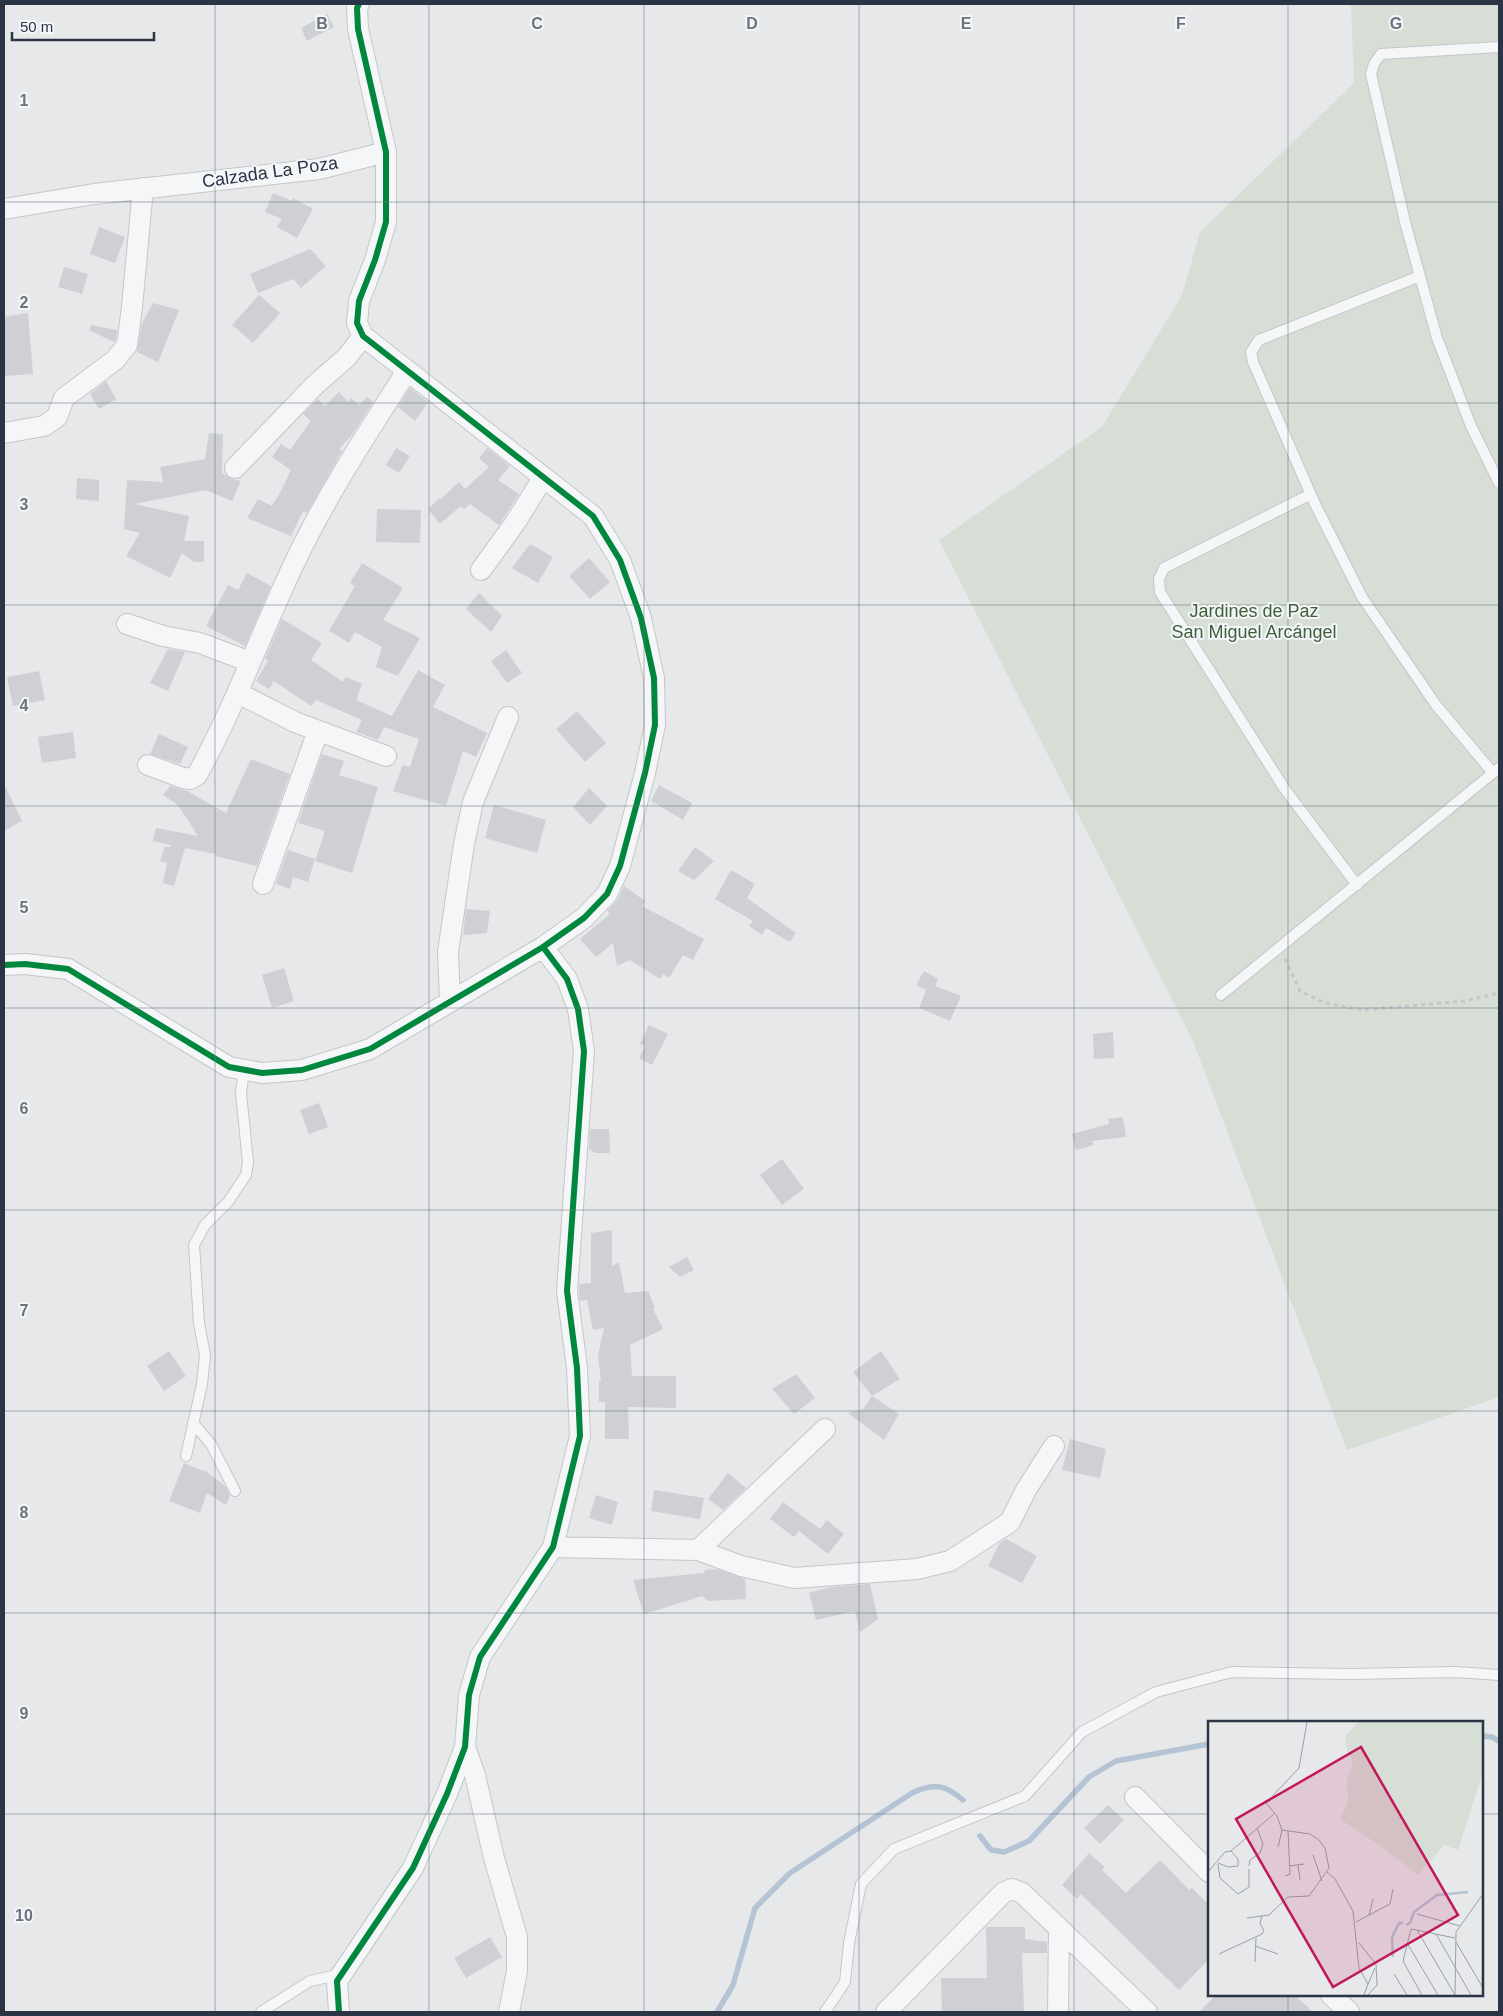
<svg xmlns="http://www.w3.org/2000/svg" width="1503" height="2016" font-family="Helvetica,sans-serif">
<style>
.green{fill:#d6ded6}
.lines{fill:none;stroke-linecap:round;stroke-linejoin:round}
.stream{stroke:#b4c4d5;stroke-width:5.5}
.building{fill:#ced0d3}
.lane-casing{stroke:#c4c6c8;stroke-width:12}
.street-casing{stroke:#c4c6c8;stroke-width:22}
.path{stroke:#c5c6ca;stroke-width:3;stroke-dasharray:4 4;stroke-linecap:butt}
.lane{stroke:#f5f6f7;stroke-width:10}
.street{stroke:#f5f6f7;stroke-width:20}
.cycleway-casing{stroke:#f4f6f9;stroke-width:9}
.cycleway{stroke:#00873e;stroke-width:6}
.grid{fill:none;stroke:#6c737f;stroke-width:1;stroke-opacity:0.55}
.labels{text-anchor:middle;stroke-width:4;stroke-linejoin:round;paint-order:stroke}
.street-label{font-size:18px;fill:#2b3445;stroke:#f4f6f9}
.park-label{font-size:18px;fill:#3f6138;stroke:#f4f6f9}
.inset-river{fill:none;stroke:#b4c4d5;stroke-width:2.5}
.inset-road{fill:none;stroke:#9ba0a8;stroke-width:1}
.view{fill:#c2185b;fill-opacity:0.15;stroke:#c2185b;stroke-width:2.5}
.inset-edge{fill:none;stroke:#2b3445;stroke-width:2.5}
.grid-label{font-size:16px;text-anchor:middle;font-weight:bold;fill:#6c737f;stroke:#f4f6f9;stroke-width:4;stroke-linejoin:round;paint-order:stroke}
</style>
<rect width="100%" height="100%" fill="#e6e8ea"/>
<path class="green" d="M1351,4h148v1393l-152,53 -154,-409 -254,-501 163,-113 80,-132 18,-63 154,-149z"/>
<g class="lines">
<path class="stream" d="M1482,1736l10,1 7,4
M980,1836l11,14 13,2 25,-11 60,-64 27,-16 93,-17
M717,2012l16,-27 22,-77 35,-35 122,-80c21,-10 33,-9 51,7"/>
</g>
<path class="building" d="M327,14l7,13 -27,14 -6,-13z
M273,193l19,8 1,-3 20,11 -16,29 -20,-11 5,-8 -17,-7z
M99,227l26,10 -10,26 -25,-9z
M310,249l16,17 -25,22 -8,-9 -35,14 -8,-19z
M64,267l24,7 -6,20 -24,-7z
M259,295l21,18 -27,30 -21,-18z
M153,303l26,7 -21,52 -21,-10 5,-29z
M28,313l5,61 -29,2v-59z
M91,325l26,5 -1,10 -2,2 -25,-12z
M106,381l10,18 -17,10 -9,-15z
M410,388l18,14 -13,19 -17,-14z
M339,392l9,10 3,-4 8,7 8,-8 6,5 -21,33 -13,14 3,2 -35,62 -4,-2 -12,25 -44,-18 11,-19 14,7 10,-17 9,-19 -19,-13 9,-13 9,6 21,-29 -8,-7 15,-15 7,7z
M209,433l14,1 -1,39 10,6 9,2 -9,20 -26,-11 -72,14 55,12 -5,25h20v21h-10l-12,-9 -12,25 -44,-22 14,-23 -16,-4 3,-49 36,2 -3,-15 45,-8z
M396,448l14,8 -11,17 -13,-8z
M487,448l23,18 -12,14 21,14 -14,22 -6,9 -29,-21 -6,5 -3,-3 -21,18 -12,-15 12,-11 1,1 18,-17 6,7 24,-22 -10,-9z
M77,478l22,2v21l-23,-2z
M377,509l44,1 -1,33 -44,-1z
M530,544l23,13 -15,26 -26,-15z
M589,558l21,24 -20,17 -21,-23z
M362,563l41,25 -20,32 37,18 -22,38 -22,-9 6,-20 -27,-15 -6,11 -20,-12 26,-45 -5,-3z
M247,573l24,13 -26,60 -39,-20 22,-41 10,5z
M479,593l23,23 -11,16 -25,-23z
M282,619l40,24 -11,17 32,22 3,-5 16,7 -6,16 36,16 26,-46 27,15 -12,22 54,26 -11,24 -13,-6 -17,55 -53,-15 10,-26 7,2 9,-28 -35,-12 -6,13 -22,-8 6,-12 -46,-20 -5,6 -37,-25 -5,8 -13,-8 12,-20 -3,-2z
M168,649l17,3 -17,39 -18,-8z
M506,650l16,23 -15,10 -16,-22z
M39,671l6,29 -32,6 -6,-29z
M577,711l29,32 -21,19 -29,-33z
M73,732l3,26 -34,5 -4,-26z
M159,734l29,13 -8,17 -30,-10z
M322,754l22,7 -5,14 39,12 -26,86 -37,-12 10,-30 -27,-8z
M251,759l39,15 -33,92 -42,-10 1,-2 -31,-6 -11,38 -11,-3 4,-20 -7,-2 5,-15 5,1 1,-2 -18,-4 3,-13 42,8 -20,-31 -15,-10 7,-9 17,5 39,22z
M4,784l18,37 -18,10z
M659,785l33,18 -9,17 -32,-19z
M589,788l18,18 -17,19 -17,-18z
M494,805l52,15 -9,33 -52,-15z
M695,847l19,14 -20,19 -16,-9z
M288,850l27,9 -7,23 -15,-5 -3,12 -14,-5z
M731,870l24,14 -8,14 49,35 -6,9 -24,-14 -4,7 -13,-9 4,-5 -38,-22z
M624,886l21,15 -3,5 62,33 -11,21 -10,-5 -14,23 -6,-4 -3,5 -30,-19 -13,6 -4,-23 -17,14 -16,-18 30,-25 -3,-3 11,-12z
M466,909l24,2 -3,22 -24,2z
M284,968l10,33 -22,7 -10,-33z
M924,971l14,8 -3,7 26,10 -11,25 -31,-13 7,-18 -10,-5z
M649,1025l19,9 -16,31 -13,-7 6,-12 -5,-2z
M1113,1032l1,26 -20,1 -1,-25z
M319,1103l9,24 -19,7 -9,-24z
M1123,1117l3,20 -34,4 2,4 -18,5 -4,-16 37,-10 -1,-5z
M590,1129h19l1,24h-15l-6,-4z
M782,1159l22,30 -22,16 -22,-30z
M612,1230v36l7,-4 6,31 23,-2 7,17 -2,1 10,20 -33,16 2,31h44v32l-48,-1 1,32h-24v-37h-6v-21h2l-3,-26 6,-27 -11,2 -6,-30 -7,1 -1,-10v-7l12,-1v-50z
M687,1257l7,13 -14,7 -11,-10z
M169,1351l17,25 -22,15 -17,-25z
M881,1351l19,28 -28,17 27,18 -15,26 -36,-27 15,-4 9,-13 -19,-24z
M796,1374l19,24 -21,16 -22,-25z
M1070,1439l36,10 -6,29 -38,-8z
M184,1463l19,8 1,-1 21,16 5,10 -4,9 -19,-12 -7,20 -31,-12z
M728,1473l18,15 -23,22 -15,-11z
M654,1490l50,8 -4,21 -49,-8z
M596,1495l22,7 -6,23 -23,-7z
M783,1502l37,27 7,-9 17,14 -16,20 -29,-23 -5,6 -24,-18z
M1006,1539l31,17 -15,27 -34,-17 12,-23z
M716,1569l29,10 1,20 -38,2 -6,-5 -58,18 -11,-34 71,-7 1,-3z
M870,1584l8,35 -18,13 -5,-21 -39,9 -7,-27 22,-6z
M1108,1805l16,15 -24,24 -16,-16z
M1089,1853l16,14 -3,3 24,23 34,-33 29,30 3,-2 17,17v54l-30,31 -98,-96 -4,5 -15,-14z
M986,1927h39v12l22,3v11h-25l2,59h-82l-1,-34h46z
M490,1937l12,20 -36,21 -12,-20z
M1216,1995h79l18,17h-114z"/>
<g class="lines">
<g class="lane-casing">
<path id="lane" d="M1499,47l-118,7 -7,10 -3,10 34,148 32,116 34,88 28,57
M1420,276l-161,64 -8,12 2,10 62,142 47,93 74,108 57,68
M1311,494l-147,74 -5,11 1,13 124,196 73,97
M1221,995l278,-227
M193,1423l18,21 24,47
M186,1456l16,-72 3,-29 -6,-32 -5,-78 11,-20 23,-23 18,-27 2,-13 -7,-69 3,-23
M261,2012l49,-31 31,-7
M825,2012l20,-30 4,-39 12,-59 33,-35 131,-53 57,-64 74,-40 76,-20 119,2 105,-2 43,3"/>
</g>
<g class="street-casing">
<path id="street" d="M4,209l90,-15 225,-25 67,-17
M4,433l40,-7 13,-9 7,-19 51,-38 12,-15 5,-38 11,-119
M235,468l80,-83 32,-28 16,-21
M481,570l34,-47 28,-45
M127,624l36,12 37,7 50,19
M238,693l57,29 91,34
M148,765l35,13 7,1 7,-4c37,-67 63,-139 95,-207 32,-69 74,-133 115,-197
M263,884l55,-153
M4,965l21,-1 43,5 161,98 33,6 40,-3 68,-21 173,-102 41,-29 23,-24 13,-28 25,-93 10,-48 -1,-47 -13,-60 -21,-58 -27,-44 -230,-180 -6,-13 2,-22 16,-41 11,-38v-70l-28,-123 -1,-21 2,-4
M450,1001l-2,-49 16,-108 9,-42 35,-85
M553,1547l145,3 127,-121
M698,1550l43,16 53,12 123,-9 33,-8 60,-39 16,-32 28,-44
M465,1747l10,28 19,83 23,79v34l-8,41
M1135,1797l74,75
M1331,1995l18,17
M339,2012l-2,-31 76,-113 34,-74 18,-47 4,-52 11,-38 73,-110 27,-111 -3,-68 -10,-77 17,-240 -6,-42 -11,-30 -24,-32
M886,2012l117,-119 9,-4 10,4 125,119
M1058,2012l1,-84"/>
</g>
<path class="path" d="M1285,959l15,32 25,12 37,7 103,-9 34,-8"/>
<use href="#lane" class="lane"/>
<use href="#street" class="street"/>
<g class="cycleway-casing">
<path id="cycleway" d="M4,965l21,-1 43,5 161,98 33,6 40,-3 68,-21 173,-102 41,-29 23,-24 13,-28 25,-93 10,-48 -1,-47 -13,-60 -21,-58 -27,-44 -230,-180 -6,-13 2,-22 16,-41 11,-38v-70l-28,-123 -1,-21 2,-4
M339,2012l-2,-31 76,-113 34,-74 18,-47 4,-52 11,-38 73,-110 27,-111 -3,-68 -10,-77 17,-240 -6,-42 -11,-30 -24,-32"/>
</g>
<use href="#cycleway" class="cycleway"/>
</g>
<path class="grid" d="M215,4v2008M429,4v2008M644,4v2008M859,4v2008M1074,4v2008M1288,4v1718M4,202h1495M4,403h1495M4,605h1495M4,806h1495M4,1008h1495M4,1210h1495M4,1411h1495M4,1613h1495M4,1814h1205M1482,1814h17M1288,1995v17"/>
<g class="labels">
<g class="street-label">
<text transform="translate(270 172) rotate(-8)" y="6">Calzada La Poza</text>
</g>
<g class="park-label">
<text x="1254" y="617">Jardines de Paz<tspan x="1254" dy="21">San Miguel Arcángel</tspan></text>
</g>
</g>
<g transform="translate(1208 1721)">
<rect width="275" height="275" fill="#e6e8ea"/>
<path d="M150,1h125v50l-25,78 -14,-5 -26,30 -33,-26 -45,-30 8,-17 -1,-21 6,-20 -6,-10 -2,-14z" fill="#d6ded6"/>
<path class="inset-river" d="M198,204l4,-2 4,-11 23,-17 31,-3M185,236l-1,-20 7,-14h4"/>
<path class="inset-road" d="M70,126l4,-17M105,134l9,26M10,142l10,4 10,-1v-7l-7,-8M10,143l2,14 18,16 11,-7v-18M90,144l2,15M41,145l1,-6 10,-7 3,-9 -6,-16M81,145l15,-2M0,151l17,-20 6,-1 44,-38M119,151l8,7 18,32 6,57 9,16 -4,11M77,155l5,-2 -2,-43M209,193l43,12M161,194l21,-11 3,-15M39,197l22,-3 19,-18 21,-1 20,-28 -4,-20 -6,-8 -9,-6 -28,-4 -5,-14 -11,-13 33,-35 8,-46M148,201l13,-7 4,-16M209,209l38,65M228,213l35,61M248,221l27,46M151,222l17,21 1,21 -9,10M199,222l31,52M47,225l23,8M11,233l43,-20 2,-4 -4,-6 2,-9M47,241l1,-24M186,253l13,21M160,263l7,-16M214,274l-19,-34 8,-32 44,9M247,274l1,-63 27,-38"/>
<path class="view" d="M153,26l97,168 -125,72 -97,-168z"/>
<rect width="275" height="275" class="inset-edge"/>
</g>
<g class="grid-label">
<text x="322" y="29">B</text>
<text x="537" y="29">C</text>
<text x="752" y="29">D</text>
<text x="966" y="29">E</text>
<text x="1181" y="29">F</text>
<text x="1396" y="29">G</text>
<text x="24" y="106">1</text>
<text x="24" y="308">2</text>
<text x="24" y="510">3</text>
<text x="24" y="711">4</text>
<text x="24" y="913">5</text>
<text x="24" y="1114">6</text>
<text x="24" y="1316">7</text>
<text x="24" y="1518">8</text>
<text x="24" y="1719">9</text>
<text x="24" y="1921">10</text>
</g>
<rect width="1503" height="2016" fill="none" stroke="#2b3445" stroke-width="10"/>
<path d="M12 32v8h142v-8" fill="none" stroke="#2b3445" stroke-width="2.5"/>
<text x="20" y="32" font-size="15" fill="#2b3445" stroke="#f4f6f9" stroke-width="4" paint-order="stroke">50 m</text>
</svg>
